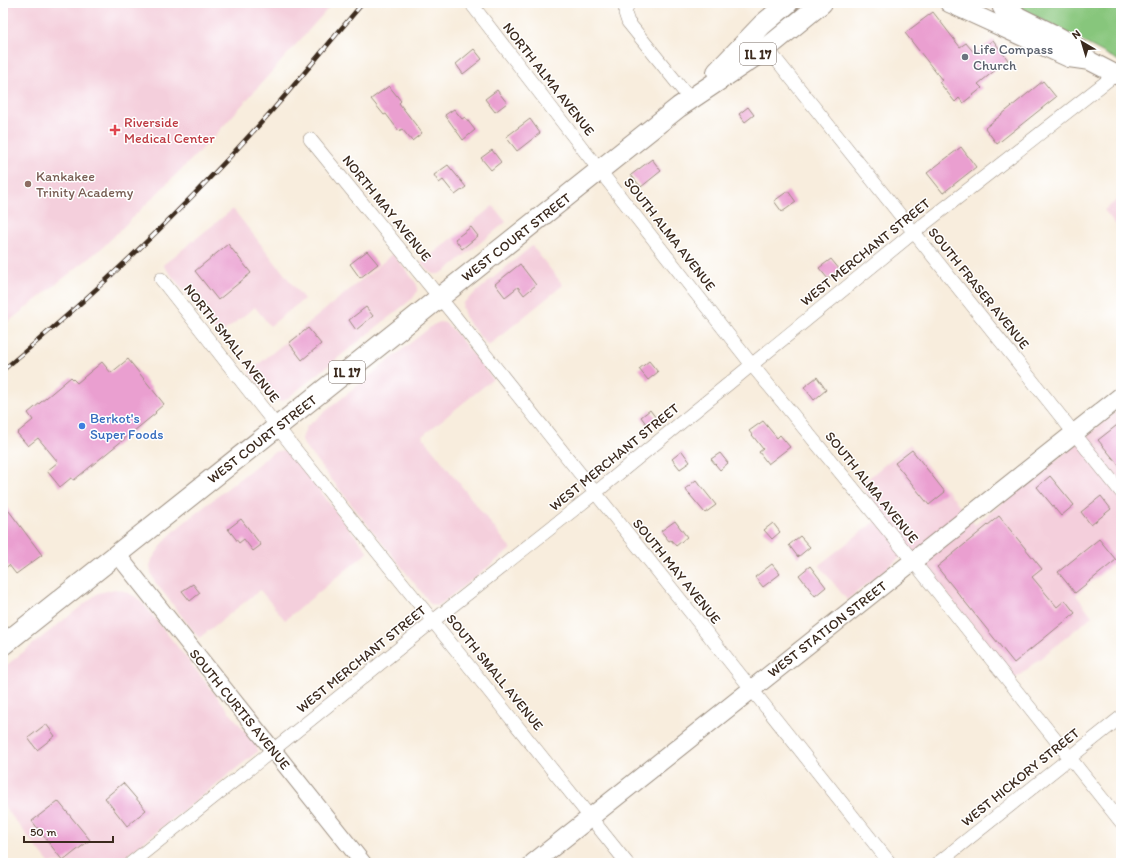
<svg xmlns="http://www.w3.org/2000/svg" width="1124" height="866" font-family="Itim,sans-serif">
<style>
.built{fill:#f4cfdc}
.green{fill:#87c67c;stroke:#61784d}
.building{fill:#ea9fd0}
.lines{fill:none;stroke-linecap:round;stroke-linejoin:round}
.minor-casing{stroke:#9a8c7e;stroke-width:14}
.tertiary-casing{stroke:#9a8c7e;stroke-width:18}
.secondary-casing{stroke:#9a8c7e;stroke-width:20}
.primary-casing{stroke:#9a8c7e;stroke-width:22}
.minor{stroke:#fff;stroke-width:13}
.tertiary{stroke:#fff;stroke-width:16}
.secondary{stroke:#fff;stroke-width:18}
.primary{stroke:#fff;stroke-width:20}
.rail-casing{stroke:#3b2a1e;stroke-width:4.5}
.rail{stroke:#fff;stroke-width:3;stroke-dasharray:9;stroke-linecap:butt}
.worship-dot{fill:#6b7280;stroke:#fff;stroke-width:1.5}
.health-dot{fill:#e0444e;stroke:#fff;stroke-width:1.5}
.education-dot{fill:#8d6e63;stroke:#fff;stroke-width:1.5}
.shop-dot{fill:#3f7fe0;stroke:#fff;stroke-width:1.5}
.labels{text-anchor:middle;stroke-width:3;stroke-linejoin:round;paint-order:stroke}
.shield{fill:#fff;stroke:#766a62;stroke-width:1}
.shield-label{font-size:13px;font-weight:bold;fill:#3b2a1e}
.worship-label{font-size:14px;fill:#5b616d;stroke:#fff;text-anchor:start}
.street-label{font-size:14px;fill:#3b2a1e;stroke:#fff}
.health-label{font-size:14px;fill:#be3a42;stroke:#fff;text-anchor:start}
.education-label{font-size:14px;fill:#785e54;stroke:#fff;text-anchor:start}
.shop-label{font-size:14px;fill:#366cbe;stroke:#fff;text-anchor:start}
</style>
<rect width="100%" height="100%" fill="#fff"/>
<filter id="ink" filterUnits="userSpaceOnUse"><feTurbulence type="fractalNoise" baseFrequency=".025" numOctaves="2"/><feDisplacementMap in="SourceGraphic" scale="8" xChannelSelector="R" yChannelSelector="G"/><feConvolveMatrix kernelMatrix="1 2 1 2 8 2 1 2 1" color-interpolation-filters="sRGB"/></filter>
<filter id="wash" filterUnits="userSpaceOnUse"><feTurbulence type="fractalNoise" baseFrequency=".012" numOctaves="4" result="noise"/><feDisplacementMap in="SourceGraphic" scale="16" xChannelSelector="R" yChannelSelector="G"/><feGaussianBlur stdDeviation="0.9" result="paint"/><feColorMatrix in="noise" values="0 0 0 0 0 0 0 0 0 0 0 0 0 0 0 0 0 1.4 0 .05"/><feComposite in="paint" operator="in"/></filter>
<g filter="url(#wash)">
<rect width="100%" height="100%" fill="#f8eddd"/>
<path class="built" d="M3,3h330l-122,137 -108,107 -100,79z
M1121,197v34l-17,-21z
M493,206l13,16 -61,49 -6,3h-5l-5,-3 -8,-8z
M233,209l71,90 -34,27 -15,-19 -36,28 -56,-70z
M532,246l31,39 -75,61 -21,-25 -5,-14 1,-4z
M393,254l20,25 4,6v7l-4,6 -124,99 -6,4h-5l-10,-5 -19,-24z
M440,322l5,1 9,8 39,48 -71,57 89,113 -72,56 -4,1 -4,-2 -127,-159 -2,-6 4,-12 127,-102z
M1121,408v150l-45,37 16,21 -77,63 -104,-130 -64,51 -28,-35 65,-51 -24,-29 50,-41 65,81z
M277,451h6l9,5 76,96 -83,68 -25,-30 -61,48 -44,-56 -3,-6 -2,-9 2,-8 15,-21 14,-13 91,-72z
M115,589l9,2 12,6 8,8 111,139 2,4v4l-140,111h-68l-46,-58v-137l95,-75z"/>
<path class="green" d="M1014,3h107v59l-88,-47z"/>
<g id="blocks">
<path class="building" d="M933,12l27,35 6,-4 9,11 18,-14 15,20 -30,24 4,4 -19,15 -4,-5 -4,4 -16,-20 3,-2 -37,-47z
M474,49l8,10 -19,15 -7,-10z
M1043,81l13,16 -59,47 -12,-16z
M389,86l12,15 -2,2 23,30 -10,8 -10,-12 -3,2 -13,-17 -2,1 -13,-16z
M497,90l10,13 -12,9 -10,-13z
M748,107l6,8 -9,7 -6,-8z
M454,109l8,10 3,-2 10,13 -12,10 -18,-25z
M530,119l10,14 -23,18 -11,-14z
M961,147l15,20 -33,26 -16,-20z
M492,150l9,12 -10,8 -10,-12z
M652,159l9,12 -20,16 -10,-12z
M448,165l18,22 -11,8 -12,-15 -4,3 -5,-8z
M788,191l8,11 -14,10 -8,-11z
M471,227l7,9 -16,13 -7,-10z
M228,244l23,29 -33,27 -23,-29z
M367,251l11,13 -18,14 -10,-14z
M831,259l9,11 -12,9 -9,-11z
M520,264l16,21 -12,10 -6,-8 -13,10 -10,-13z
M366,307l7,9 -17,14 -7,-10z
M308,328l13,16 -19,16 -13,-17z
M128,359l36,45 -9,8 1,1 -82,67 -3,-2 -11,9 -13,-16 11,-9 -20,-24 -10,8 -11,-13 16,-13 -5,-7 43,-36 6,6 25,-21 9,11z
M649,361l9,11 -10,8 -9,-11z
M817,377l9,13 -12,10 -10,-13z
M650,410l6,8 -9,7 -6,-8z
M763,421l14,17 3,-3 10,12 -22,17 -9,-12 4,-3 -14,-18z
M1121,422v46l-23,-28z
M912,450l33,42 -16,13 -34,-42z
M682,451l8,11 -10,7 -8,-10z
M720,453l8,10 -8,7 -9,-11z
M1050,476l24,29 -13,11 -24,-29z
M696,480l20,25 -11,8 -20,-24z
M1101,496l10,13 -20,16 -10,-13z
M3,503l39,52 -26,19 -7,-9 -6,5z
M999,516l43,53 -10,8 25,30 8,-7 10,13 -61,50 -77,-96z
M241,519l20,26 -8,6 -9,-12 -5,4 -11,-14z
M675,521l12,16 -11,9 -5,-6 -2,1 -8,-10z
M773,523l7,9 -8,7 -8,-9z
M800,536l10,11 -12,10 -9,-12z
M1099,539l17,21 -41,33 -17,-21z
M772,564l8,10 -17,13 -8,-10z
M810,566l16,21 -11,9 -16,-21z
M193,584l7,9 -10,8 -8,-10z
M46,724l9,12 -18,14 -9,-12z
M123,783l23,27 -19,16 -22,-28z
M58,801l32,39 -27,21 -31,-40z"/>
</g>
</g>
<g filter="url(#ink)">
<use href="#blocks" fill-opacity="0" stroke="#9a8c7e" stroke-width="1"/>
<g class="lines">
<g class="minor-casing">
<path id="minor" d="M628,3l-3,10 3,9 62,77
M473,6l127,165 152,194 161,196 208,261
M767,48l354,444
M310,139l143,175 437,549
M161,279l129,164 337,420
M131,863l142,-113 160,-129 162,-128 319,-261 202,-158
M938,863l183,-146"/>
</g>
<g class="tertiary-casing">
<path id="tertiary" d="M117,554l246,309"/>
</g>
<g class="secondary-casing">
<path id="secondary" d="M949,3l120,55 21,3 31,16
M1002,8l56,28 18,10 14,15
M533,863l588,-467"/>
</g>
<g class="primary-casing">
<path id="primary" d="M1001,3l14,11
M717,72l45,-47 26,-22
M3,645l676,-538 88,-59 55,-45"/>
</g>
<use href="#minor" class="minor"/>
<use href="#tertiary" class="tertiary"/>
<use href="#secondary" class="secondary"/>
<use href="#primary" class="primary"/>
<g class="rail-casing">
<path id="rail" d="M3,370c95,-78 184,-164 266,-256 32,-36 62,-74 94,-111"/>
</g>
<use href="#rail" class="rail"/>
</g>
</g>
<circle class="worship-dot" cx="965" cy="57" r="4"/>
<path class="health-dot" d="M113 124h4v4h4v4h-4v4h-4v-4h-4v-4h4z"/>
<circle class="education-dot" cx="28" cy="184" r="4"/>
<circle class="shop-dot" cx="82" cy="426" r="4"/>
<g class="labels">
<g class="shield">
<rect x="740" y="43" width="36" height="22" rx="3"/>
<rect x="329" y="361" width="36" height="22" rx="3"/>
</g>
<g class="shield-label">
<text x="758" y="59">IL 17</text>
<text x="347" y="377">IL 17</text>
</g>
<g class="worship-label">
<text x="973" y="54">Life Compass<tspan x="973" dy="16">Church</tspan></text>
</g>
<g class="street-label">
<text transform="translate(549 79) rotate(52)" y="5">NORTH ALMA AVENUE</text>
<text transform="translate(387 208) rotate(51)" y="5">NORTH MAY AVENUE</text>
<text transform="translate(670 234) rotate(52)" y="5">SOUTH ALMA AVENUE</text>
<text transform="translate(516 237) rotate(-38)" y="5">WEST COURT STREET</text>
<text transform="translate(865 252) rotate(-39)" y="5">WEST MERCHANT STREET</text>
<text transform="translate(979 288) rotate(51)" y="5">SOUTH FRASER AVENUE</text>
<text transform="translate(232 343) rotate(52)" y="5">NORTH SMALL AVENUE</text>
<text transform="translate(262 439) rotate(-38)" y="5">WEST COURT STREET</text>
<text transform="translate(614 457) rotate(-39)" y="5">WEST MERCHANT STREET</text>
<text transform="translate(872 487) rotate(51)" y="5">SOUTH ALMA AVENUE</text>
<text transform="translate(677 571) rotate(51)" y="5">SOUTH MAY AVENUE</text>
<text transform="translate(827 629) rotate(-38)" y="5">WEST STATION STREET</text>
<text transform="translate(361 659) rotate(-39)" y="5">WEST MERCHANT STREET</text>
<text transform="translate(495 672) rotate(51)" y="5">SOUTH SMALL AVENUE</text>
<text transform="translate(240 709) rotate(51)" y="5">SOUTH CURTIS AVENUE</text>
<text transform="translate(1020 777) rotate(-39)" y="5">WEST HICKORY STREET</text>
</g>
<g class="health-label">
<text x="124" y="127">Riverside<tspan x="124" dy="16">Medical Center</tspan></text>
</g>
<g class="education-label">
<text x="36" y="181">Kankakee<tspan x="36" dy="16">Trinity Academy</tspan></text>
</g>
<g class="shop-label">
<text x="90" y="423">Berkot's<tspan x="90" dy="16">Super Foods</tspan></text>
</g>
</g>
<rect width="1124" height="866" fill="none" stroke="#fff" stroke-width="16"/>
<g transform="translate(1082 42) rotate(322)" stroke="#ffffff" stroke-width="3" paint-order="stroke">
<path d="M0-3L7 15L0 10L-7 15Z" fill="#3b2a1e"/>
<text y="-6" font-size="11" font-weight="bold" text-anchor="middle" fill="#3b2a1e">N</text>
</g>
<path d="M24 836v6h89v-6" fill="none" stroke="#3b2a1e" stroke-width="2"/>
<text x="30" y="836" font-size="12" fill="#3b2a1e" stroke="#ffffff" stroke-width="3" paint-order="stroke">50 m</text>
</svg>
